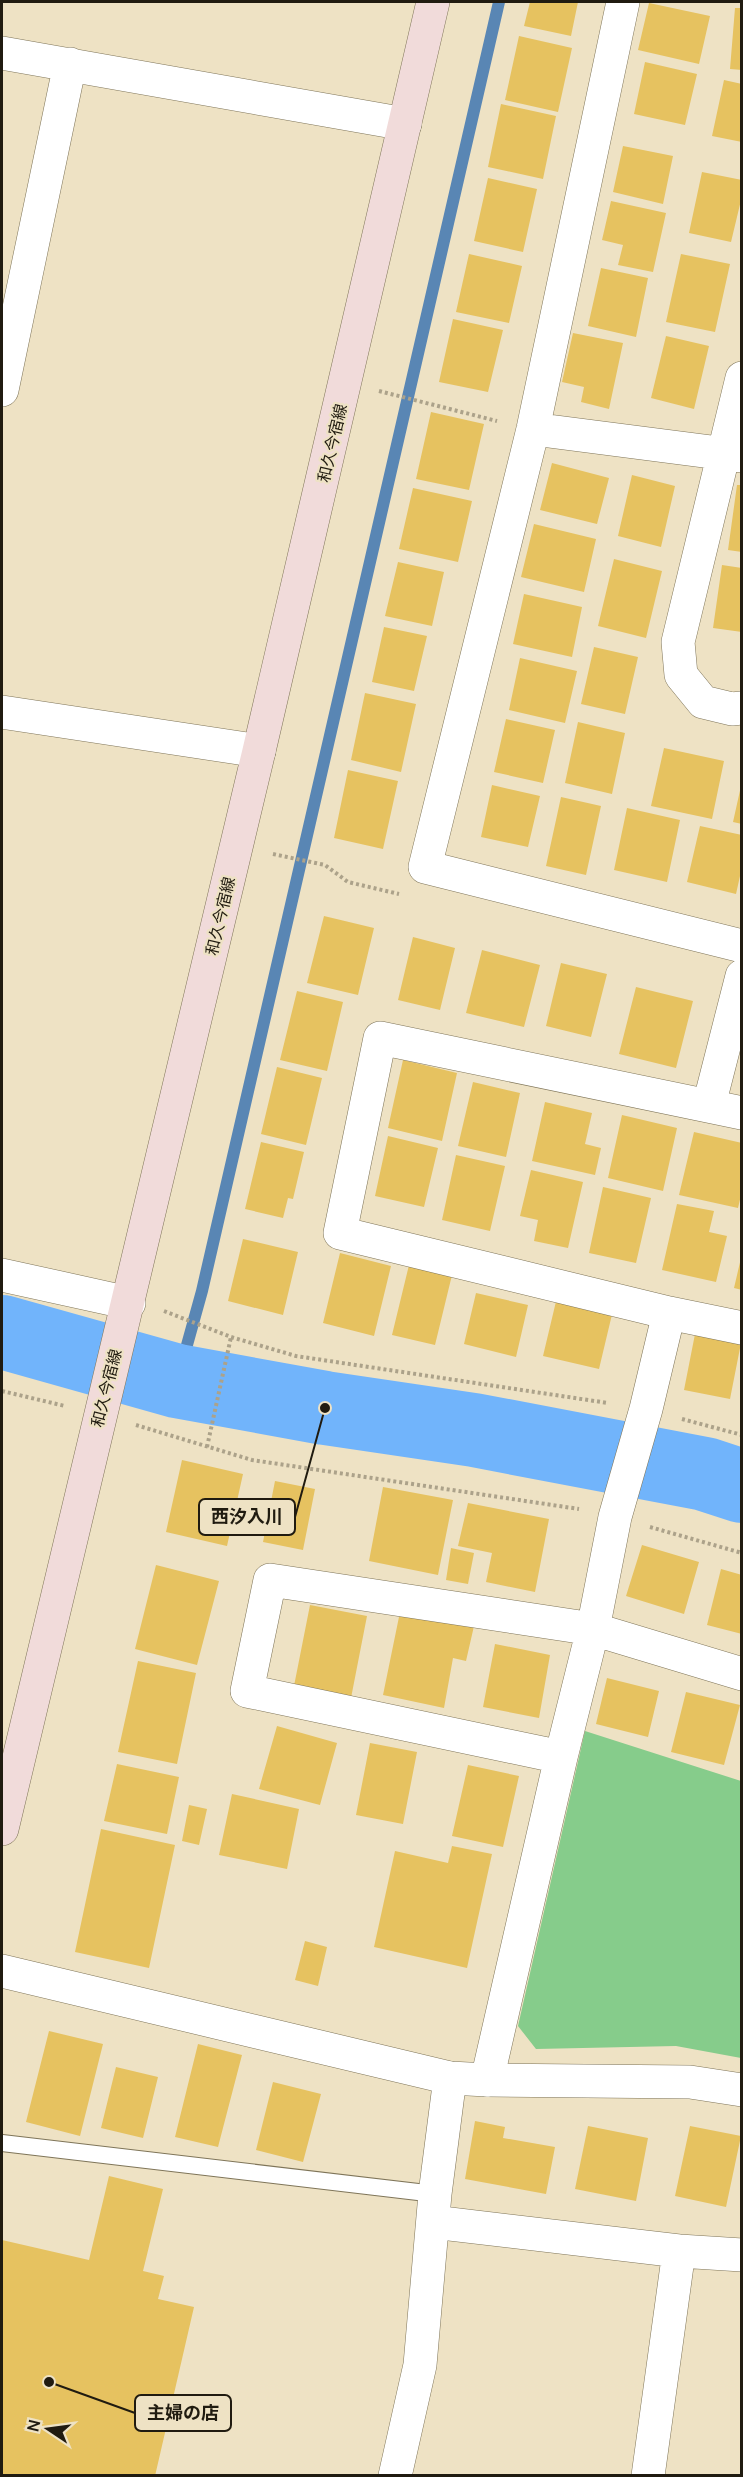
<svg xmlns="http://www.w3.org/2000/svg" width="743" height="2477" font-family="Manrope,'Noto Sans JP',sans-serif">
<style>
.green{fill:#86cc8b}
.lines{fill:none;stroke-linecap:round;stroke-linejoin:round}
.stream{stroke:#5986b4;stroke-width:12}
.river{stroke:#71b4fb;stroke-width:74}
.building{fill:#e6c260}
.service-casing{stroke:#7f7559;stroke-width:18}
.minor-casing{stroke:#7f7559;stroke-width:34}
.tertiary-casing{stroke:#7f7559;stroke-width:34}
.secondary-casing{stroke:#7f7559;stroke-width:34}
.path{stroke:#aca28a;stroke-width:4;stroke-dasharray:3 3;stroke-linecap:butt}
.service{stroke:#fff;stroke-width:16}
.minor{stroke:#fff;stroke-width:33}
.tertiary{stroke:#fff;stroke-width:33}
.secondary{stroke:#f1dbda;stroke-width:33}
.labels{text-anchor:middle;stroke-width:4.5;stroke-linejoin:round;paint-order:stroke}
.street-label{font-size:16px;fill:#201b10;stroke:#eee2c4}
.leader{fill:none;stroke:#201b10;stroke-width:2}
.callout-dot{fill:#201b10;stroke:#eee2c4;stroke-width:2}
.callout{fill:#eee2c4;stroke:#201b10;stroke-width:2}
.callout-label{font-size:18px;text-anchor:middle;font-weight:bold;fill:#201b10}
</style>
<rect width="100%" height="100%" fill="#eee2c4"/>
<path class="green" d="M585,1731l156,50v277l-65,-12 -140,3 -18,-23z"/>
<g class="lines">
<path class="stream" d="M177,1381l25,-90 297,-1289"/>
<path class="river" d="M2,1332l175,49 148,27 149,22 231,44 37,12"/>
</g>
<path class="building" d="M530,2h48l-7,34 -47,-10z
M649,3l61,13 -11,48 -61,-14z
M735,8h7v62l-12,-1z
M519,36l53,12 -14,64 -53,-12z
M645,62l52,12 -12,51 -51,-11z
M724,80l18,4v58l-30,-6z
M501,104l55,12 -13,63 -55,-12z
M623,146l50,10 -10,48 -50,-12z
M702,172l40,8v16l-11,46 -42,-9z
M488,178l49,11 -14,63 -49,-11z
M611,201l55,12 -13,59 -35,-7 5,-20 -21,-5z
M469,254l53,12 -13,57 -53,-11z
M681,254l49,10 -15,68 -49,-10z
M601,268l47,10 -12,59 -48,-11z
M453,319l50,11 -15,62 -49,-10z
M573,333l50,10 -14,66 -28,-7 3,-15 -22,-5z
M666,336l43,10 -15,63 -43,-11z
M431,412l53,12 -15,66 -53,-11z
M552,463l57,15 -12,46 -57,-14z
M632,475l43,11 -14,61 -43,-11z
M737,485h5v67l-14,-2z
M413,488l59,13 -14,61 -59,-13z
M534,524l62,15 -12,53 -63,-15z
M614,559l48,12 -16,67 -48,-12z
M398,562l46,10 -12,54 -47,-10z
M722,565l20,3v64l-29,-4z
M524,594l58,13 -10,50 -59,-13z
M384,627l43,9 -13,55 -42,-9z
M594,647l44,10 -13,57 -44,-10z
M520,658l57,13 -12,52 -56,-13z
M365,693l51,11 -15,68 -50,-12z
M506,719l49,11 -12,53 -49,-11z
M578,722l47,11 -13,61 -47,-11z
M664,748l60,13 -12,58 -61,-13z
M348,770l50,11 -15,68 -49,-11z
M492,785l48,11 -12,51 -47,-10z
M741,786h1v38l-9,-2z
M561,797l40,9 -15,69 -40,-9z
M627,808l53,12 -13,62 -53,-12z
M700,826l42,9v32l-6,27 -49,-12z
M324,916l50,12 -16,67 -51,-12z
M413,937l42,11 -15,62 -42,-10z
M482,950l58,15 -16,62 -58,-14z
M561,963l46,11 -16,63 -45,-11z
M636,987l57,14 -17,67 -57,-14z
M297,991l46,11 -16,69 -47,-11z
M403,1060l54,13 -15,68 -54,-13z
M277,1067l45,11 -16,67 -45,-11z
M473,1082l47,11 -14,64 -48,-11z
M545,1102l47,11 -7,31 16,4 -6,27 -63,-14z
M622,1115l55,13 -14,63 -55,-13z
M694,1132l48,11v48l-4,17 -59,-13z
M388,1136l50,12 -14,59 -49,-11z
M261,1142l43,10 -11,47 -5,-1 -5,20 -38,-9z
M456,1155l49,11 -15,65 -48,-11z
M531,1170l52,12 -15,66 -34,-7 4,-21 -18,-4z
M603,1187l48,11 -15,65 -47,-10z
M677,1204l37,7 -5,21 18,4 -11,46 -54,-12z
M243,1239l55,13 -15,63 -55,-14z
M340,1253l51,13 -17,70 -51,-13z
M741,1258h1v32l-8,-2z
M409,1265l43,10 -17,70 -43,-10z
M476,1293l52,12 -12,52 -52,-13z
M558,1293l56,13 -15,63 -56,-13z
M695,1334l46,9 -11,56 -46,-9z
M182,1460l61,14 -16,72 -61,-14z
M275,1481l40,8 -12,61 -40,-8z
M383,1487l70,13 -15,75 -69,-14z
M468,1503l81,16 -14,73 -49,-10 6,-29 -34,-7z
M642,1545l57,17 -15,52 -58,-18z
M451,1548l23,5 -6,31 -22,-4z
M156,1565l63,16 -22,84 -62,-16z
M721,1569l21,6v59l-35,-9z
M310,1605l57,11 -16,82 -57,-12z
M400,1612l74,14 -8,35 -13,-3 -9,50 -61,-13z
M495,1644l55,11 -11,63 -56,-11z
M138,1661l58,12 -19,91 -59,-12z
M607,1678l52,13 -11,46 -52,-13z
M686,1692l54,13 -16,60 -53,-13z
M277,1726l60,17 -17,62 -61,-16z
M370,1743l47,9 -14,72 -47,-9z
M117,1764l62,13 -12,57 -63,-13z
M468,1765l51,11 -16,71 -51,-11z
M232,1794l67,15 -12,60 -68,-14z
M189,1805l18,4 -8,36 -17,-4z
M101,1829l74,16 -26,123 -74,-16z
M452,1846l40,8 -25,114 -93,-21 21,-96 53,12z
M305,1941l22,6 -9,39 -23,-6z
M49,2031l54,13 -23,92 -54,-14z
M198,2044l44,11 -24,92 -43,-10z
M116,2067l42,10 -15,61 -42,-10z
M273,2082l48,12 -18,68 -47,-12z
M475,2121l30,6 -2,11 52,9 -9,47 -81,-15z
M588,2126l60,12 -12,63 -61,-12z
M690,2126l51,10 -15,71 -51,-11z
M109,2176l54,13 -20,82 21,5 -6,23 36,8 -39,169h-153v-236l87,20z"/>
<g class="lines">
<g class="service-casing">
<path id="service" d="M2,2143l433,51"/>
</g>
<g class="minor-casing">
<path id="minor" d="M623,2l-90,427 -108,438 317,79
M2,53l403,71
M742,378l-64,264 3,33 22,27 29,7 10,-1
M2,390l68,-326
M533,429l209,27
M2,712l257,39
M709,1105l33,-129
M742,1113l-362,-75 -40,195 329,80 73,15
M2,1275l127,28
M561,1757l-314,-66 23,-111 323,49 149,45
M487,2080l74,-323 32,-128 22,-112 31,-108 23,-96
M433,2222l246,29 63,4
M395,2476l25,-111 15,-171 15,-116
M648,2476l31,-225"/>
</g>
<g class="tertiary-casing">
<path id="tertiary" d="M2,1971l448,107 37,2 203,2 52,8"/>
</g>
<g class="secondary-casing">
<path id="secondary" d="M2,1829l257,-1078 174,-749"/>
</g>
<path class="path" d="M379,391l118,30
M273,854l52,11 23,17 51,12
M164,1311l67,26 65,19 312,47
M2,1391l63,15
M682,1419l60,16
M136,1425l116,35 327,49
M207,1447l24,-110
M650,1527l92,26"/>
<use href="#service" class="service"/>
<use href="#minor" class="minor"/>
<use href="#tertiary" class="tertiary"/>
<use href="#secondary" class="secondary"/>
</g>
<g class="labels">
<g class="street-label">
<text transform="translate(332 443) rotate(-77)" y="6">和久今宿線</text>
<text transform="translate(220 916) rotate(-77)" y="6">和久今宿線</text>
<text transform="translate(106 1388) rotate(-76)" y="6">和久今宿線</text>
</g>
</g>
<path class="leader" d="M325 1408L295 1517M49 2382L135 2413"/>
<g class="callout-dot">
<circle cx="325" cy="1408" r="6"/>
<circle cx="49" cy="2382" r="6"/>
</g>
<g class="callout">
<rect x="199" y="1499" width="96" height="36" rx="6"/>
<rect x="135" y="2395" width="96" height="36" rx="6"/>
</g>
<g class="callout-label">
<text x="247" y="1523">西汐入川</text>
<text x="183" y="2419">主婦の店</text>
</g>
<rect width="743" height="2477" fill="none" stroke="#201b10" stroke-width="6"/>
<g transform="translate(48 2429) rotate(283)" stroke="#eee2c4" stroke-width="4.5" paint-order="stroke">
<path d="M0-4.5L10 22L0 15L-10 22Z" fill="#201b10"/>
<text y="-9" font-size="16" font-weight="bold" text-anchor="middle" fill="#201b10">N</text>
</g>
</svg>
